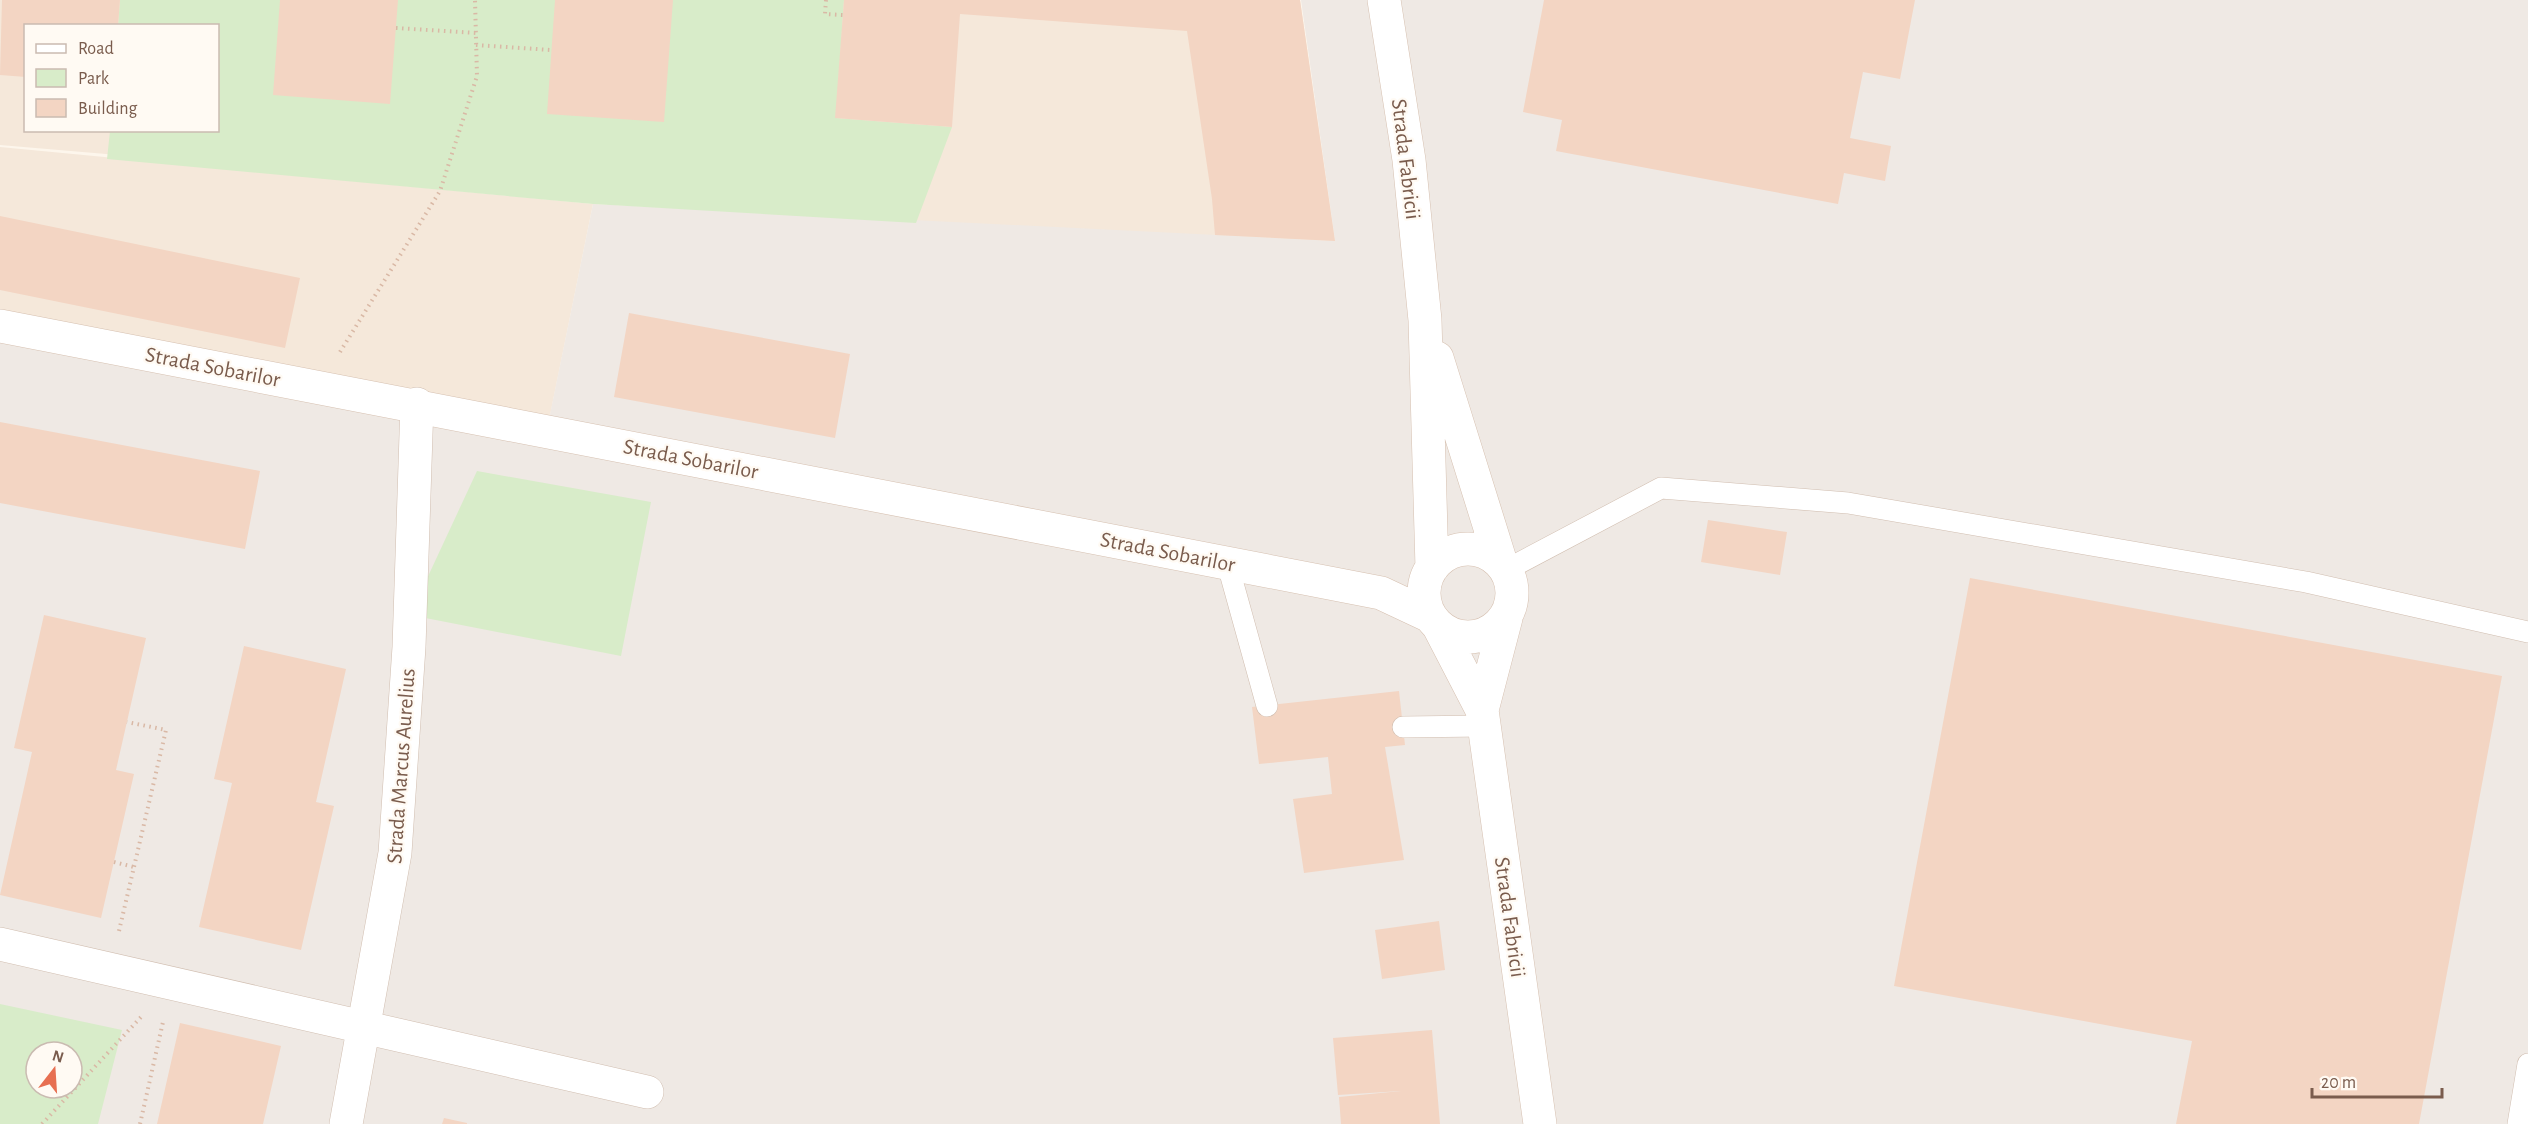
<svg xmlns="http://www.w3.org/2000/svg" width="2528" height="1124" font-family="'Alegreya Sans',sans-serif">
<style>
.residential{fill:#f5e8da;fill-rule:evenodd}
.industrial{fill:#efe9e4;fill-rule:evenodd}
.green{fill:#d8ecc9;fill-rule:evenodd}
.building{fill:#f3d5c3}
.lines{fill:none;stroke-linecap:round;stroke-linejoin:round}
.lane-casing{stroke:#d1beb0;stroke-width:22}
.street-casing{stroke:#d1beb0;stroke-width:34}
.secondary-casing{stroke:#d6c0b0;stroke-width:34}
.path{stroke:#d9b8a5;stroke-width:4;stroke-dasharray:1.5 4.5;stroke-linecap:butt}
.lane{stroke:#fff;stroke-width:21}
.street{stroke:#fff;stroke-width:33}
.secondary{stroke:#fff;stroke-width:33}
.labels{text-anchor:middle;stroke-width:4.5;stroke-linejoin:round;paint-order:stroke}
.street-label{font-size:22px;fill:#7a5c4d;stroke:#fffaf3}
</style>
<rect width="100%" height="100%" fill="#fdf6ec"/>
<path class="residential" d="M0,0h1300l35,241 -419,-18 -916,-78zM26,26h192v104h-192z
M0,147l593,57 -46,226 -547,-104z"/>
<path class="industrial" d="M1301,0h1227v1124h-2528v-798l547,103 46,-225 742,37zM36,1052h36v36h-36z"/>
<path class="green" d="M120,0h724l-8,118 116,9 -36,96 -323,-19 -486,-45 3,-28 108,-1v-104l-100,-1z
M477,471l174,31 -30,154 -211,-41z
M0,1004l122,26 -24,94h-98zM36,1052h36v36h-36z"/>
<path class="building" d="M2,0h118l-2,26h-92v51l-26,-2z
M280,0h118l-8,104 -117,-9z
M555,0h118l-9,122 -117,-8z
M844,0h456l35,241 -120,-6 -3,-36 -25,-168 -227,-17 -8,113 -117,-9z
M1544,0h371l-15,79 -37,-7 -13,66 41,8 -6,35 -41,-8 -6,31 -282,-53 6,-31 -39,-8z
M0,216l300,62 -15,70 -285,-58z
M629,313l221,41 -15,84 -221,-41z
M0,422l260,49 -15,78 -245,-46z
M1708,520l79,12 -7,43 -79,-13z
M1970,578l532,98 -83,448h-243l16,-83 -298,-55z
M44,615l102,23 -30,132 18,4 -33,144 -101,-23 32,-143 -18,-4z
M244,646l102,23 -30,133 18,4 -33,144 -102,-23 33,-144 -18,-4z
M1399,691l6,54 -20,2 19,113 -100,13 -11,-74 39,-5 -4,-37 -69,7 -7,-57z
M1439,921l6,49 -63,9 -7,-49z
M180,1023l101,23 -18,78h-106z
M1432,1030l8,94h-99l-2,-27 62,-6 -63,4 -5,-57z
M444,1118l23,5v1h-25z"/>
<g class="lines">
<g class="lane-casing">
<path id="lane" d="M1227,562l40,144
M1506,570l155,-82 187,15 458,79 222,50
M1403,727l81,-1
M2518,1124l10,-60"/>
</g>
<g class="street-casing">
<path id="street" d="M0,944l647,148
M346,1124l49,-271 14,-206 8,-243"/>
</g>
<g class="secondary-casing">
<path id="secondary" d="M1384,0l25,160 16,160 7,248
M0,326l1381,267 49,23
M1437,358l64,205
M1424 593a44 44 0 1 1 88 0a44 44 0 1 1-88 0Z
M1506,618l-24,92 58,414
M1439,627l43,83"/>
</g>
<path class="path" d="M826,0l-1,14 18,1
M396,28l80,5
M476,45l75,5
M340,352l100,-161 37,-115 -2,-76
M114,862l20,5
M119,931l47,-201 -39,-8
M42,1124l99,-107
M140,1124l23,-102"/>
<use href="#lane" class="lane"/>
<use href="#street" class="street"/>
<use href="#secondary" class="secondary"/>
</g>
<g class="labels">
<g class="street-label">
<text transform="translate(1407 159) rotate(83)" y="8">Strada Fabricii</text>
<text transform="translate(213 366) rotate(11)" y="8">Strada Sobarilor</text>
<text transform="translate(691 458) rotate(11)" y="8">Strada Sobarilor</text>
<text transform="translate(1168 551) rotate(11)" y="8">Strada Sobarilor</text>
<text transform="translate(400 766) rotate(-86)" y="8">Strada Marcus Aurelius</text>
<text transform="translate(1511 917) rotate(82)" y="8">Strada Fabricii</text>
</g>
</g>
<rect x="24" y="24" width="195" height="108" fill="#fffaf3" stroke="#cabbb1" stroke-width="1.5"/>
<rect x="36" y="44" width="30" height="9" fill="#ffffff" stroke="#cabbb1" stroke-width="1.5"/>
<text x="78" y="54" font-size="18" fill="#7a5c4d">Road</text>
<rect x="36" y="69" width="30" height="18" fill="#d8ecc9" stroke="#cabbb1" stroke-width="1.5"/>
<text x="78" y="84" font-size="18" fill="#7a5c4d">Park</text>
<rect x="36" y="99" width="30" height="18" fill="#f3d5c3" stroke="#cabbb1" stroke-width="1.5"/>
<text x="78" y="114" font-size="18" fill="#7a5c4d">Building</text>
<g transform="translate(54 1070) rotate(17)"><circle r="28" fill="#fffaf3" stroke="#cabbb1" stroke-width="1.5"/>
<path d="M0-4.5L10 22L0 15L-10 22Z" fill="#e76f51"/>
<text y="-9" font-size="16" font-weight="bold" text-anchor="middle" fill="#7a5c4d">N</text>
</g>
<path d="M2312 1088v9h130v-9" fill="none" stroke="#7a5c4d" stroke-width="3"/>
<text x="2321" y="1088" font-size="18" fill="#7a5c4d" stroke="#fffaf3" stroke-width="4.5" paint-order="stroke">20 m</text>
</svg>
